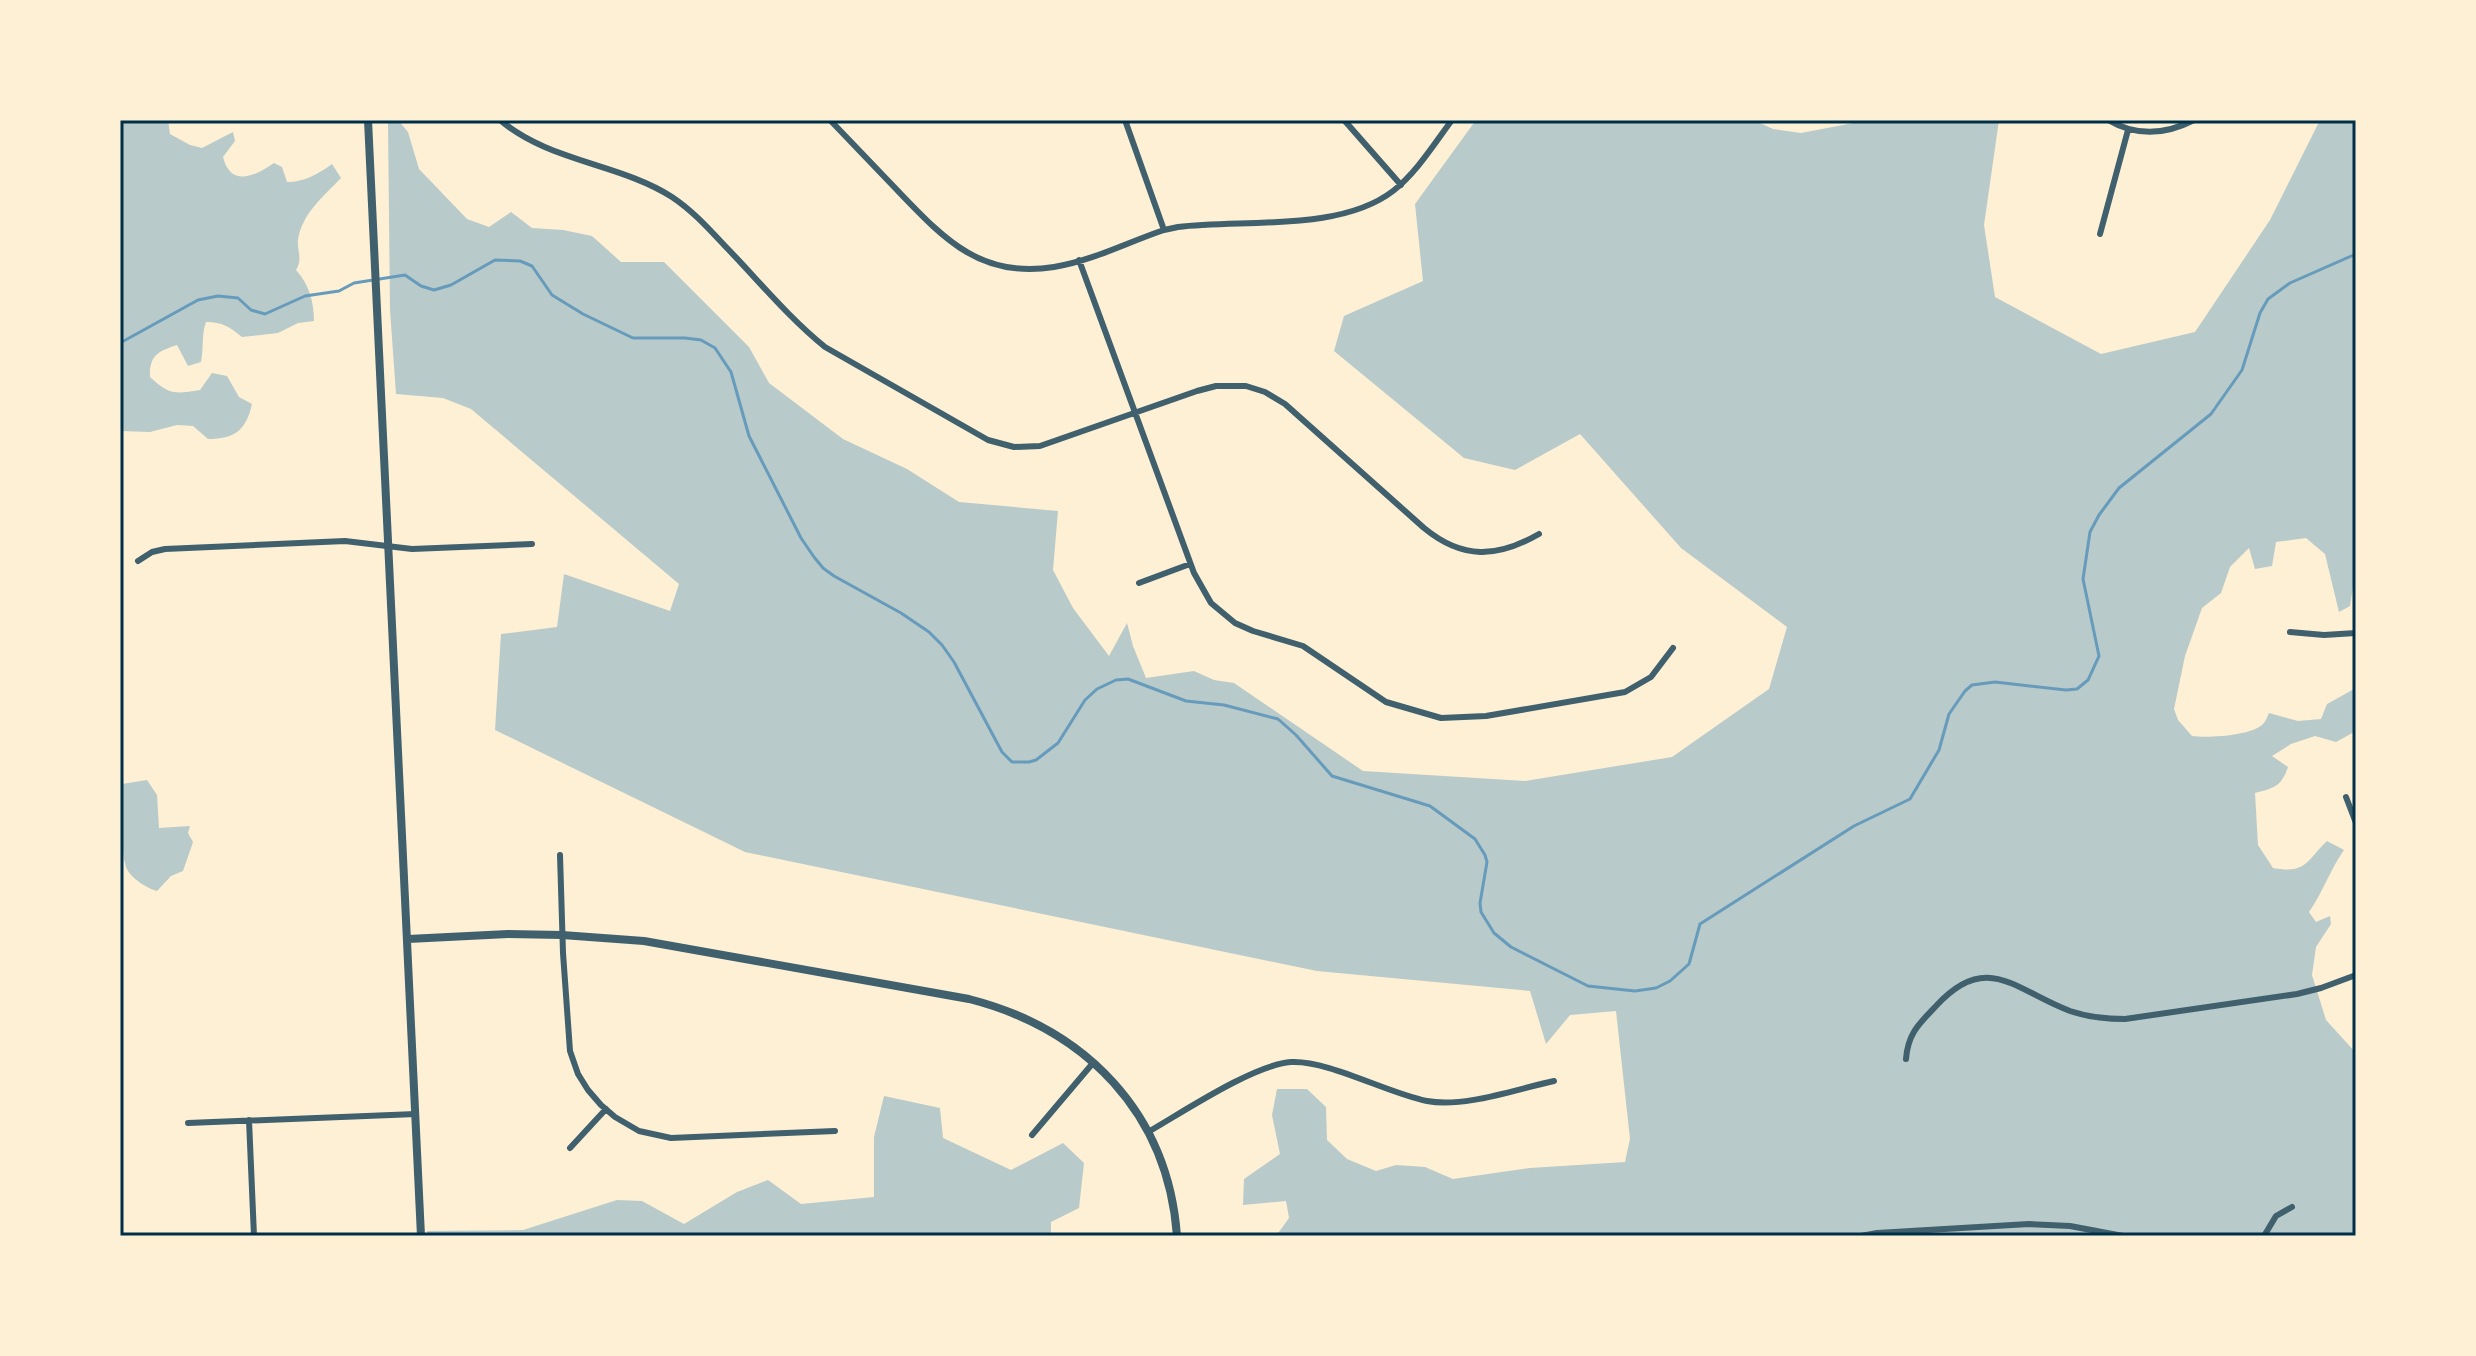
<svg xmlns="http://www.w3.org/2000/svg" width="2476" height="1356" font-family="Jost,sans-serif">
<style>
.green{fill:#b9caca}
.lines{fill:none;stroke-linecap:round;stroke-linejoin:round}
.stream{stroke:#669bbc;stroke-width:3}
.minor{stroke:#3f606c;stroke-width:6}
.tertiary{stroke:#3f606c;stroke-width:8}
.neatline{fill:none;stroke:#003049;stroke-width:3}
</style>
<rect width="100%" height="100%" fill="#fdf0d5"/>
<path class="green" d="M120,120h48l2,14 20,11 12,3 31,-16 2,9 -12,16c8,31 32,19 51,6l8,4 5,15c18,0 31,-8 45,-18l9,14c-17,18 -39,35 -43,62 -1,11 5,19 -2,30 13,14 18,32 18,51l-16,2 -20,10 -36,4c-12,-10 -20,-15 -36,-15 -5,14 -2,26 -5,40l-13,4 -11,-21c-18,6 -28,10 -27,32 19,18 25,17 50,13l12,-17 15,3 12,21 13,7c-6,27 -18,35 -44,35l-15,-13 -16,-1 -27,7 -30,-1z
M388,120h10l10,12 11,37 48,50 22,8 22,-15 21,16 31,2 29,6 29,26h43l85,85 20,36 74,56 64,30 52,33 99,9 -5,59 20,38 36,48 18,-33 6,23 13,32 48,-7 20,9 20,3 129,88 162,10 147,-24 97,-68 18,-62 -106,-79 -101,-114 -65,36 -51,-12 -130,-107 10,-35 79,-35 -8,-77 61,-84h277l20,9 28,4 68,-13h130l-15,105 11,72 106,57 94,-22 75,-112 50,-100h36v449l-6,37 -11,6 -14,-58 -19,-16 -30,4 -4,24 -17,3 -6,-21 -19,19 -9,26 -19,15 -17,48 -11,53 4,11 14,16c16,2 59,0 71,-12 3,-3 4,-7 6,-11l29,8 23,-2 6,-15 29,-16v43l-20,11 -21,-6 -24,8 -19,12 16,11c-7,20 -14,21 -33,26l3,52 15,23c34,6 33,-7 54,-27l17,9c-14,20 -21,42 -35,62l7,10 14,-6 1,8 -15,23 -4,28 14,45 30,33v183h-1080l13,-18 -3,-17 -43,4 1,-26 36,-25 -8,-39 5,-26h30l19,18 1,33 20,19 29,12 20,-6 29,2 28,12 77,-11 95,-6 5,-23 -14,-128 -46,4 -24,29 -16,-53 -213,-20 -572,-119 -250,-122 6,-96 56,-7 7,-53 106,37 9,-27 -208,-175 -28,-11 -47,-4 -6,-84z
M147,780l10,15 2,33 31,-2 -2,7 5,9 -10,29 -12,5 -14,15c-9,-2 -26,-13 -30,-22 -7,-15 -5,-66 -5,-85z
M884,1096l56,12 3,30 68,32 52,-27 21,20 -5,45 -28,14v14h-624v-5l96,-1 94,-30 25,1 42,23 53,-32 31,-12 33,24 73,-7v-60z"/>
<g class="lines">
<path class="stream" d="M120,343l78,-43 20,-4 20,2 13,12 14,4 40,-18 34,-5 15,-8 51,-8 16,11 13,4 17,-5 44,-25 25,1 12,5 20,29 31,19 50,24h52l16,2 14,8 16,24 18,64 52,102 13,19 9,11 11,8 67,37 28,19 13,13 12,17 48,90 10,10h17l7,-2 22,-17 27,-43 12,-11 19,-9 12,-1 58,22 38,4 54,14 18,16 36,41 98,30 45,33 10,16 2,7 -7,41 1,9 13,21 17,14 77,39 47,5 21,-3 14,-7 19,-17 11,-40 154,-98 56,-27 29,-49 10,-36 16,-23 7,-6 23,-3 71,8 11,-1 11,-9 11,-24 -16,-77 7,-47 9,-17 20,-27 92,-74 31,-44 18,-57 8,-14 22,-16 66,-29"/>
<path class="minor" d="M500,120c49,42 119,43 172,77 21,14 37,32 54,50 32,33 62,70 99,100l163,93 26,7 26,-1 157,-55 19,-5h30l19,6 20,12 139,124c39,32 73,30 115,6
M830,120c23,24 45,47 68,71 46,48 83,88 156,76 38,-6 74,-25 110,-37l14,-3c65,-8 162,5 215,-36 24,-19 41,-47 59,-71
M1125,120l39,110
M1344,120l57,65
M2108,120c29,17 57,15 86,0
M2100,234l28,-104
M1079,260l115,313 17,30 24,20 18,8 50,15 83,56 55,16 45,-2 139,-24 26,-15 22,-29
M138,561l14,-9 13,-3 180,-8 67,8 120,-5
M1139,583l51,-19
M2290,632l34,3 32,-2
M2346,797l10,26
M560,855l3,98 7,98 8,23 10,16 13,15 14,12 24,14 32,7 164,-7
M1906,1059c2,-26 13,-35 30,-53 51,-56 80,-15 134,5 18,6 36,8 55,8l172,-25 24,-6 35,-13
M249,1120l5,116
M188,1123l228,-9
M1148,1132c35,-20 105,-67 143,-70 37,-2 96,31 136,39 38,7 89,-12 127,-20
M1032,1135l61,-72
M570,1148l36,-39
M1861,1236l16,-3 152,-9 41,2 53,10
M2264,1236l12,-20 16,-9"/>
<path class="tertiary" d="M368,120l53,1116
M408,939l100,-5 54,1 82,6 325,58c117,30 199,114 208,237"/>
</g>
<rect width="2476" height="1356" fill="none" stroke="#fdf0d5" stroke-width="244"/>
<rect x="122" y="122" width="2232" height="1112" class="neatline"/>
</svg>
